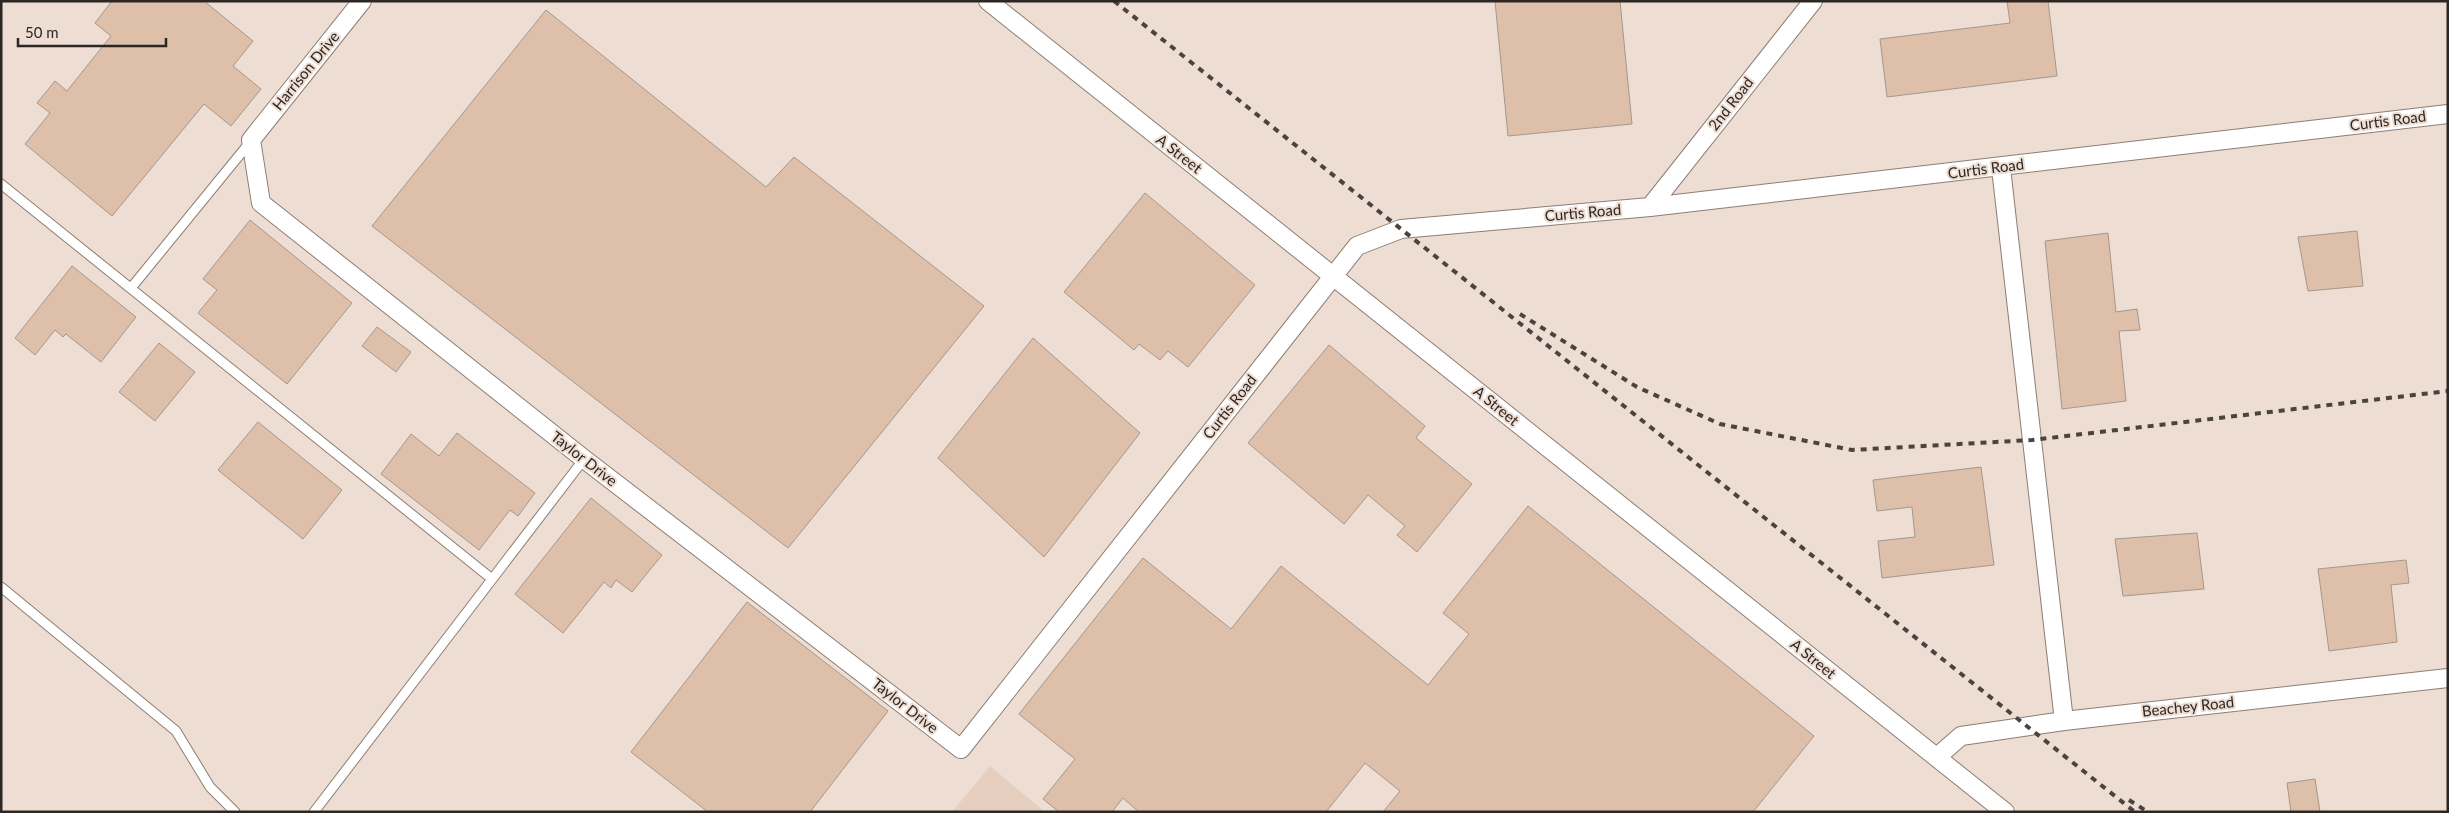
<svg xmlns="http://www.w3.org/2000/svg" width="2449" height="813" font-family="Lato,sans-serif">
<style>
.built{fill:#e6cfbf}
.building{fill:#debfa9;stroke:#a5978c}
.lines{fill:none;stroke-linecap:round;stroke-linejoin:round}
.lane-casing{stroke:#8d7e74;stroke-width:11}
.street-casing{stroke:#8d7e74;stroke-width:20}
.lane{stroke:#fff;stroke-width:9}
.street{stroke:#fff;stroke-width:18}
.rail{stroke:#4b433e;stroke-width:4;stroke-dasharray:6 6;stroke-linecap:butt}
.labels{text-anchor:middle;stroke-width:4;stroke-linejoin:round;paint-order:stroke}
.street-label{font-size:15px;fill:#2d2723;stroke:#edddd2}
</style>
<rect width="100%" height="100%" fill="#edddd2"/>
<path class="built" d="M990,766l55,46h-93z"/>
<path class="building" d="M112,1h92l49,40 -20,25 28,23 -30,37 -27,-22 -92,112 -87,-72 25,-31 -13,-10 18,-22 12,10 44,-55 -16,-13z
M1495,1h125l12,123 -124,12z
M2007,1h41l9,75 -170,21 -7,-58 130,-16z
M546,10l220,177 28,-30 190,149 -196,242 -416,-322z
M1145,193l110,92 -67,82 -20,-16 -8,9 -21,-16 -5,6 -70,-58z
M250,220l102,83 -65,81 -89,-71 19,-23 -14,-11z
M2357,231l6,55 -55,5 -10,-54z
M2108,233l8,79 21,-3 3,21 -21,1 7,70 -64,8 -17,-168z
M72,266l64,51 -35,45 -35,-28 -3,3 -8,-7 -20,25 -20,-17z
M377,327l34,25 -15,20 -34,-26z
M1033,338l107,95 -96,124 -106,-99z
M159,343l36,29 -40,49 -36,-29z
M1329,345l96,81 -9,12 56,46 -55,68 -20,-17 8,-9 -37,-31 -24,29 -96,-81z
M258,422l84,68 -39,49 -85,-69z
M457,433l78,60 -17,23 -8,-6 -31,40 -98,-76 30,-40 28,22z
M1981,467l13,98 -112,13 -4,-37 37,-4 -3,-30 -35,4 -4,-31z
M591,498l71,57 -30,37 -16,-12 -5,8 -7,-6 -41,51 -48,-39z
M1528,506l286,230 -61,76h-370l17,-21 -35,-28 -39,49h-187l-16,-14 -11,14h-53l-16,-13 32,-40 -56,-45 124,-156 88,71 50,-63 147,119 41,-51 -26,-21z
M2197,533l7,56 -81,7 -8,-57z
M2406,560l3,23 -18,2 6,57 -68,9 -11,-82z
M747,602l141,109 -78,101h-102l-77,-60z
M2315,779l5,33h-29l-4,-29z"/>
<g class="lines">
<g class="lane-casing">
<path id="lane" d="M1,184l491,395
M131,288l120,-147
M1,587l175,144 34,56 25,25
M314,812l270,-353"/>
</g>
<g class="street-casing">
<path id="street" d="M362,1l-111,139 10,63 323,256 377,290 396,-503 44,-17 249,-22 798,-93
M988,1l1017,811
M2001,168l63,553
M1650,207l163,-206
M1937,757l24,-21 103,-15 384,-43"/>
</g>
<use href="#lane" class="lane"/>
<use href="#street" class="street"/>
<path class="rail" d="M1114,1l1021,811
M1520,314l117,73 83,37 132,26 180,-10 416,-49
M2129,800l19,12"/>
</g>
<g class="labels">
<g class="street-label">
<text transform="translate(306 71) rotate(-51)" y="5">Harrison Drive</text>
<text transform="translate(1731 104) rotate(-52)" y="5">2nd Road</text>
<text transform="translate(2388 121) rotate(-7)" y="5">Curtis Road</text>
<text transform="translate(1179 154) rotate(38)" y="5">A Street</text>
<text transform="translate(1986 169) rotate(-7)" y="5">Curtis Road</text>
<text transform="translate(1583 213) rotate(-5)" y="5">Curtis Road</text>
<text transform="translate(1496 406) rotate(39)" y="5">A Street</text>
<text transform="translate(1230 407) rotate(-52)" y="5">Curtis Road</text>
<text transform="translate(584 459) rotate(38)" y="5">Taylor Drive</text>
<text transform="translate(1813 659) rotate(39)" y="5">A Street</text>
<text transform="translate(905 706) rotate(38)" y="5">Taylor Drive</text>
<text transform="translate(2188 707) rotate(-6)" y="5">Beachey Road</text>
</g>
</g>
<rect width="2449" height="813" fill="none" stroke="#2d2723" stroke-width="5"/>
<path d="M18 38v8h148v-8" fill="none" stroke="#2d2723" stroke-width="2.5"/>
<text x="25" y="38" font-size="15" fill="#2d2723" stroke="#edddd2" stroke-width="4" paint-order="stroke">50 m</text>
</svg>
